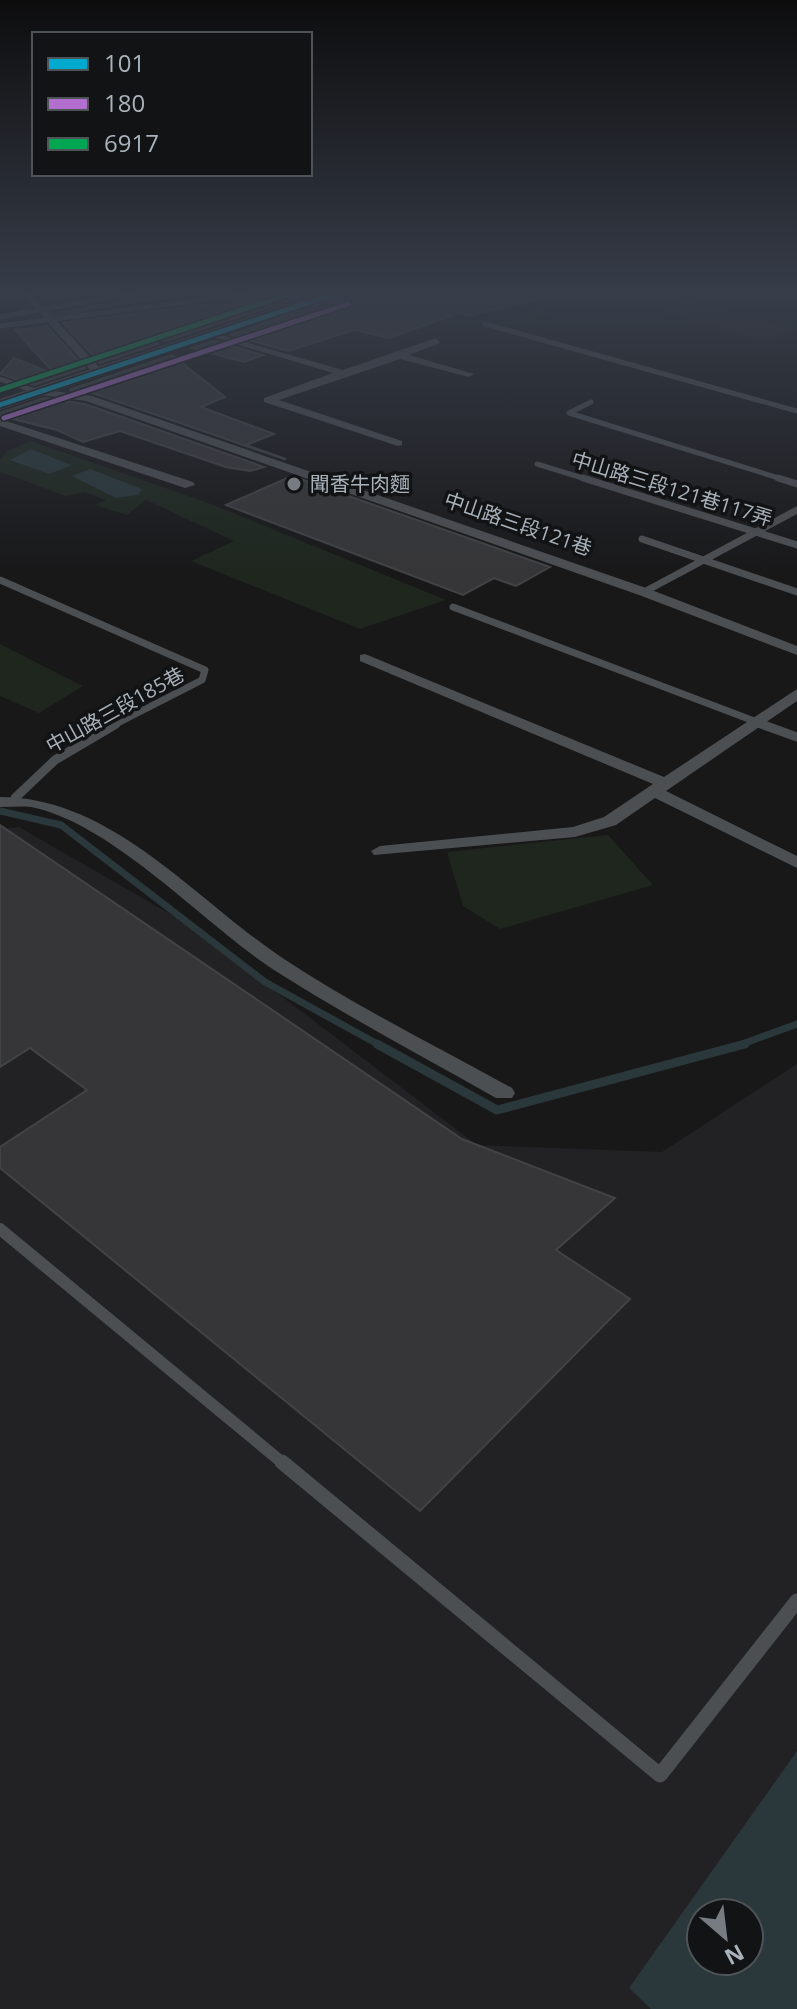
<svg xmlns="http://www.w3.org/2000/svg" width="797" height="2009" font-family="'Open Sans','Noto Sans TC',sans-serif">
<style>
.built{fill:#222225;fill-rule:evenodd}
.green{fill:#1e261e}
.water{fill:#2a373b;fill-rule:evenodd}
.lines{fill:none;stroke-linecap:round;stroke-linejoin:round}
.stream-far2{stroke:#2a373b;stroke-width:4}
.stream-far1{stroke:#2a373b;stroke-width:7}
.stream{stroke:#2a373b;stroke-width:9}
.building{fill:#363638;stroke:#414345;stroke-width:2}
.service-far4{stroke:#4c4f52;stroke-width:5}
.service-far3{stroke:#4c4f52;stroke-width:7}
.service-far2{stroke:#4c4f52;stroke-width:9}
.service-far1{stroke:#4c4f52;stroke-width:12}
.service{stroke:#4c4f52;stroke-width:15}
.minor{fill:#4c4f52;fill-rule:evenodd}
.primary{fill:#4a4b4d;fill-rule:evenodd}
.bus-1-casing{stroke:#121315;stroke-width:8}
.bus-2-casing{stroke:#121315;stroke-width:8}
.bus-3-casing{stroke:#121315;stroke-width:8}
.bus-1{stroke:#00a9ce;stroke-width:5}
.bus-2{stroke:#b36fd0;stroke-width:5}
.bus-3{stroke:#00a651;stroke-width:5}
.poi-dot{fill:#767c82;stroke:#121315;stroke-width:3}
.labels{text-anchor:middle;stroke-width:7;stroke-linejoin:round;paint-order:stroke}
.far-poi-label{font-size:20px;fill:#a9b2ba;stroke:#121315;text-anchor:start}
.far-street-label{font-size:20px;fill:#a9b2ba;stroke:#121315}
</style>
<rect width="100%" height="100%" fill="#181819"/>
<path class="built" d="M704,291h31l-13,10 3,10 69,18 -26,13 -102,-29 -3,-6z
M19,827l165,95 293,223 185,7 135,-88v945h-797v-1180zM701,1913h48v48h-48z"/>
<path class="green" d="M564,298l23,3 -38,10 1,3 -13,6 -17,1 -6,-4 16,-5 -12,-4 36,-4z
M31,441l180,63 235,96 -86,29 -169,-68 43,-20 -88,-41 -19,15 -32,-10 11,-5 -21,-8 -19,4 -66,-24v-12l6,-8z
M0,644l83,42 -44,27 -39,-17z
M608,835l45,50 -153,44 -37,-23 -16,-54z"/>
<path class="water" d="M31,449l40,16h1l-23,9 -39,-14z
M90,469l52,20 -4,6 -22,3 -44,-22z
M797,1751v258h-146l-22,-21zM749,1913v48h-48v-48z"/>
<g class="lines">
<path class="stream-far2" d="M46,316l95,-16"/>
<path class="stream-far1" d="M0,811l61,14 204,157 116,64
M737,1046l60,-22"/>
<path class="stream" d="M377,1044l120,66 248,-66"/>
</g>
<path class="building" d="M153,291h73l-154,19 77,-14z
M276,291h41l-151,50 -18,-5 10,8 -58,19 -37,-40 209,-27z
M354,291h183v8l-69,17 -9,-3 -70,25 -35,-8 -66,21 -57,-16z
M47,326l38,42 -51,17 -34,-11 14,-16 42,17 -41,-45z
M214,341l49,14 -19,7 -52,-14z
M172,355l53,42 -24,10 73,27 -28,11 40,14h-2l-191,-66 -24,-3z
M44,398l41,6 179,63 -14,4 -24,-4 -106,-36 -37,11 -26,-12 -57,-14v-3z
M292,476l258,91 -34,19 -22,-8 -31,17 -237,-90z
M0,825l462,314 153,59 -59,52 74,49 -210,212 -420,-343v-21l87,-57 -57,-42 -30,19z"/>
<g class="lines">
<path class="service-far4" d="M0,317l148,-26
M485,324l312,87
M0,326l271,-35
M0,379l38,13
M591,402l-22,11 216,67
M537,464l52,16"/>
<path class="service-far3" d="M583,478l214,67
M778,478l19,6
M642,539l155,53
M0,580l205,90 -3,10 -90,46
M644,592l153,-82
M453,607l314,119"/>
<path class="service-far2" d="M761,724l36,13
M15,798l40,-38 61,-36"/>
<path class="service-far1" d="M0,1229l284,235"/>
<path class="service" d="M282,1462l378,313 137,-174"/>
<path class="minor" d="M20,291h9l74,80v4h-8z
M213,333l130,37 93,-32 4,5 -31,12 65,19 -5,3 -69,-18 -121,41 123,41v4l-4,1 -134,-44v-4l69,-25 -120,-36z
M38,389l54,7 557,193 148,57v9l-158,-60 -553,-194 -52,-7 -1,-2z
M0,419l193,63 2,3 -10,3 -185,-62z
M365,654l299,123 133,-88v12l-131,90 131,65v12l-142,-70 -39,27 -41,12 -201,18 -3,-4 9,-5 193,-19 31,-10 49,-33 -293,-123v-6z
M0,797c113,0 196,104 284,162 73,48 152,87 228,129l3,5 -3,5h-16c-74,-42 -150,-82 -222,-128 -70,-46 -162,-147 -243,-163 -10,-1 -21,0 -31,0z"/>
<path class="primary" d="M328,291h23l-351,119v-11z"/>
<g class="bus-1-casing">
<path id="bus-1" d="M0,405l343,-114"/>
</g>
<g class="bus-2-casing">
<path id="bus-2" d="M4,418l344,-114"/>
</g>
<g class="bus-3-casing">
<path id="bus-3" d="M0,390l299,-99"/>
</g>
<use href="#bus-1" class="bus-1"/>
<use href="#bus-2" class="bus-2"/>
<use href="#bus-3" class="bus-3"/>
</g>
<linearGradient id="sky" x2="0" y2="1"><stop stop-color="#0d0d0e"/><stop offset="0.51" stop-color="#373d49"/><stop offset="1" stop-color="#373d49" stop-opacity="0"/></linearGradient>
<rect width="797" height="573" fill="url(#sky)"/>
<circle class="poi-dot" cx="294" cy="484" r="8"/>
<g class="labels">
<g class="far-poi-label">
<text x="310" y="491">聞香牛肉麵</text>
</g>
<g class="far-street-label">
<text transform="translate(672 489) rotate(17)" y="7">中山路三段121巷117弄</text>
<text transform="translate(518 524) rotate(19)" y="7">中山路三段121巷</text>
<text transform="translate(115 710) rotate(-29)" y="7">中山路三段185巷</text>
</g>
</g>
<rect x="32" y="32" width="280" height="144" fill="#121315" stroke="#4e5357" stroke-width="2"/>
<rect x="48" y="58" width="40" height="12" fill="#00a9ce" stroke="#4e5357" stroke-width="2"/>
<text x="104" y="72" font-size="24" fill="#a9b2ba">101</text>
<rect x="48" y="98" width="40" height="12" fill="#b36fd0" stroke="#4e5357" stroke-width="2"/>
<text x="104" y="112" font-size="24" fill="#a9b2ba">180</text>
<rect x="48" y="138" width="40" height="12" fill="#00a651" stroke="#4e5357" stroke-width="2"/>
<text x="104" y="152" font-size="24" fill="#a9b2ba">6917</text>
<g transform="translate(725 1937) rotate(152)"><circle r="38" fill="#121315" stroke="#4e5357" stroke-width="2"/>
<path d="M0-6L14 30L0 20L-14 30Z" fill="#767c82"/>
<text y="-12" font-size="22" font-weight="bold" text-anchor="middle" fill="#a9b2ba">N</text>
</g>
</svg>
